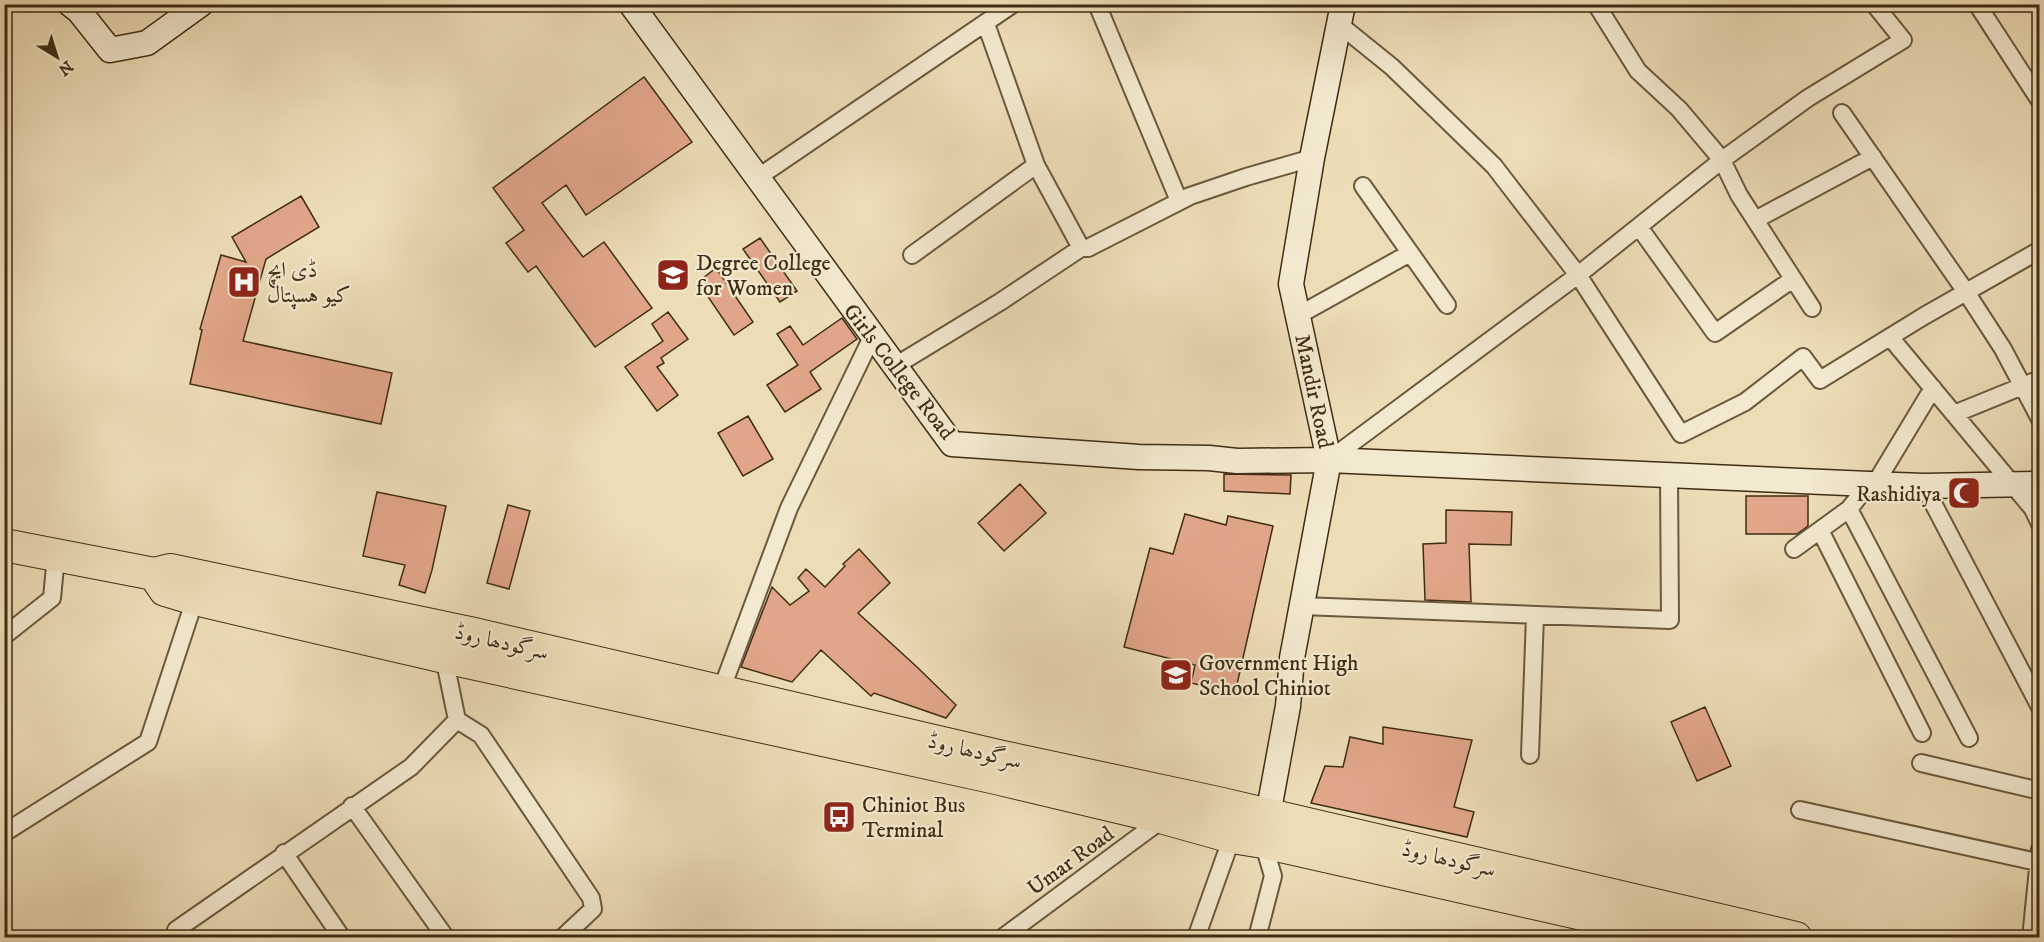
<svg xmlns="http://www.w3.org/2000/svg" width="2044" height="942" font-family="'IM FELL DW Pica',Amiri,serif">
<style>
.building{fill:#e1a689;stroke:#3f2d13;stroke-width:1.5}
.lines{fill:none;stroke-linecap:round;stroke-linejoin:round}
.street-casing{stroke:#6a593c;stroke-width:20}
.secondary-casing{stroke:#3f2d13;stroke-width:27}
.highway-casing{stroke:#3f2d13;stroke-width:34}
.street{stroke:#f3e9d0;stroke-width:16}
.secondary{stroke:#f3e9d0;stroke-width:24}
.highway{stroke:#edddb7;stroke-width:32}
.labels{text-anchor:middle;stroke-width:4.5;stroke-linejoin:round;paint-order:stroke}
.poi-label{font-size:22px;fill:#3f2d13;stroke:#f3e9d0;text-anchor:start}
.street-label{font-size:22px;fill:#3f2d13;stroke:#f3e9d0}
</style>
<rect width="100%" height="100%" fill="#edddb7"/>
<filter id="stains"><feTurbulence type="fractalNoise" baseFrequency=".00333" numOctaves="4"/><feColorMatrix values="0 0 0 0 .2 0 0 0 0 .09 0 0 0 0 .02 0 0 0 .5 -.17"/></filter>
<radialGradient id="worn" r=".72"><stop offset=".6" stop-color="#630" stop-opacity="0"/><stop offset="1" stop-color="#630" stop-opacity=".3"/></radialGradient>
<path class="building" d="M644,77l48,65 -106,73 -20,-30 -24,18 41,54 21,-15 48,66 -57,39 -59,-81 -8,6 -22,-29 18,-13 -31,-42z
M301,196l18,31 -53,32 -23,82 149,32 -11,51 -191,-40 12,-54 -2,-1 21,-74 25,7 -14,-25z
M760,238l37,53 -17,11 -37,-53z
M716,268l37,54 -19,13 -36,-53z
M668,312l20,27 -27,19 3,5 -7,4 21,28 -21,16 -32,-44 38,-26 -11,-17z
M842,318l15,21 -47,33 11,17 -36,23 -18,-27 31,-20 -21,-31 13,-8 13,19z
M748,416l25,43 -30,17 -25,-43z
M1224,474l67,1 -1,19 -66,-3z
M1020,484l26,29 -42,38 -26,-28z
M377,492l69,14 -14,64 -7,23 -26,-8 6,-20 -42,-9z
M1746,496h62v30l-11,8h-51z
M508,505l22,6 -21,78 -22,-6z
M1446,510l66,2 -1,33 -42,-1 2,58 -46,-2 -2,-56 23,-1z
M1185,514l41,11 2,-9 45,10 -38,167 -44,-10 4,-18 -71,-18 26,-99 23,6z
M859,549l31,34 -32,30 59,54 39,38 -10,13 -72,-25 -3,3 -50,-46 -29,32 -51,-15 31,-80 18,18 19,-14 -11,-13 8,-9 19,18 20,-21 -2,-2z
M1705,707l26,59 -34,15 -26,-59z
M1383,727l89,13 -18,67 20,5 -7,25 -156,-34 14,-37 18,1 7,-30 33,7z"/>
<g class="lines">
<g class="street-casing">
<path id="street" d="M1097,4l82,197
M1596,4l42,67 41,38 43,51 17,35 73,113
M1977,4l63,97
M986,24l50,141 45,83
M1340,25l52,42 102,99 84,109 103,159 64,-32 58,-45 17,23 104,-64 116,-66
M1842,113l124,179 37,57 37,70
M757,178l256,-174
M1363,186l84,119
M1755,220l118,-63
M1639,227l76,106 78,-54
M912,255l124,-90
M1299,315l111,-62
M1890,337l143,172 7,15
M895,366l105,-64 81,-54h7l102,-52 56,-19 66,-19
M1954,414l86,-35
M1329,460l249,-185 144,-115 86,-62 95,-58 -29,-36
M1875,484l58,-96
M1924,486l116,221
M1849,509l120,229
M1820,530l102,203
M1794,549l55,-40 20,-25
M1302,606l368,14 -1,-144
M4,636l48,-38 4,-42
M721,691l68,-183 84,-173
M457,720l24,15 110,163 2,11 -31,29
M1530,755l5,-139
M1921,763l119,28
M352,806l94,132
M1800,810l237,52
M4,833l144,-91 47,-143
M284,853l58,85
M181,938l-5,-8 235,-163 46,-47 -13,-63
M1002,938l162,-120
M1196,938l36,-101
M1257,938l16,-62 -10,-34
M2031,938l9,-89"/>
</g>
<g class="secondary-casing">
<path id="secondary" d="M70,4l9,7 31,39 37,-7 54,-39
M631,4l321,440 187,13 70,1 28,3 92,-1 540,24 55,2 116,-2
M1268,815l20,-109 4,-48 37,-198 -38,-176 21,-126 31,-154"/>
</g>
<g class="highway-casing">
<path id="highway" d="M4,545l150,29 16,-4 304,64 529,123 215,46 578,135
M154,574l11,16 30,9 249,58 552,121 168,40 68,19 31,5 426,96"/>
</g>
<use href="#street" class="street"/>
<use href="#secondary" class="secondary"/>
<use href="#highway" class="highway"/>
</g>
<defs>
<g id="school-square" transform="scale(1.725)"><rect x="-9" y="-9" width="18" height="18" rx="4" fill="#8f2418" stroke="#f3e9d0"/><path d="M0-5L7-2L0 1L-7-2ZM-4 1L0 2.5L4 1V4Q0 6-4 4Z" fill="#fff"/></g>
<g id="hospital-square" transform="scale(1.725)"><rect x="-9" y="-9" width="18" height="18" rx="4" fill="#8f2418" stroke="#f3e9d0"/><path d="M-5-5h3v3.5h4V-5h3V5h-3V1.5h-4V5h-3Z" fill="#fff"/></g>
<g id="mosque-square" transform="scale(1.725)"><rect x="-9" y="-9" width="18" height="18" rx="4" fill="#8f2418" stroke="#f3e9d0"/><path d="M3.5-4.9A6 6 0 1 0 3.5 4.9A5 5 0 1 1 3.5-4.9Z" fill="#fff"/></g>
<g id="bus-square" transform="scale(1.725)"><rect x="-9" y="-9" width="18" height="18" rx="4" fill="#8f2418" stroke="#f3e9d0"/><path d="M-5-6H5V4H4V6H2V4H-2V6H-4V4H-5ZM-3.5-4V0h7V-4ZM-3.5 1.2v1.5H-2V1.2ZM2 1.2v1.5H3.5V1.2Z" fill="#fff"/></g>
</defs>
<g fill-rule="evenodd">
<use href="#school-square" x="673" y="275"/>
<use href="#hospital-square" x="244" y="282"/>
<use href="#mosque-square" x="1964" y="493"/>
<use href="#school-square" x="1176" y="675"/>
<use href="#bus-square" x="839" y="817"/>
</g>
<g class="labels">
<g class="poi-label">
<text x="696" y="270">Degree College<tspan x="696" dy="25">for Women</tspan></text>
<text x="267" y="277">ڈی ایچ<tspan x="267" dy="25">کیو ہسپتال</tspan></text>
<text x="1941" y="501" text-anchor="end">Rashidiya</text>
<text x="1199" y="670">Government High<tspan x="1199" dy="25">School Chiniot</tspan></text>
<text x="862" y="812">Chiniot Bus<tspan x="862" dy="25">Terminal</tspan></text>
</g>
<g class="street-label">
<text transform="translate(900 371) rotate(52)" y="8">Girls College Road</text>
<text transform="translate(1315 391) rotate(78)" y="8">Mandir Road</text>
<text transform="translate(502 641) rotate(13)" y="8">سرگودھا روڈ</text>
<text transform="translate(975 750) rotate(13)" y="8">سرگودھا روڈ</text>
<text transform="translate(1449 858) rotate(13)" y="8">سرگودھا روڈ</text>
<text transform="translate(1070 860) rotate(-36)" y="8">Umar Road</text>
</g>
</g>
<rect width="2044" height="942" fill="none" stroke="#edddb7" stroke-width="24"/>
<rect x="6" y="6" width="2032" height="930" fill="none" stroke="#3f2d13" stroke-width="3"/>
<rect x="12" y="12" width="2020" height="918" fill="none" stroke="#3f2d13" stroke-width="1.5"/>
<g transform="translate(57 57) rotate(142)" stroke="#f3e9d0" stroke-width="4.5" paint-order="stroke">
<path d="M0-4.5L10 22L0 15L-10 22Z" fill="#3f2d13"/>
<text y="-9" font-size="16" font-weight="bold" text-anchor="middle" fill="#3f2d13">N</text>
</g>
<rect width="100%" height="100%" filter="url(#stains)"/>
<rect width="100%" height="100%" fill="url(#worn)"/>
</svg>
